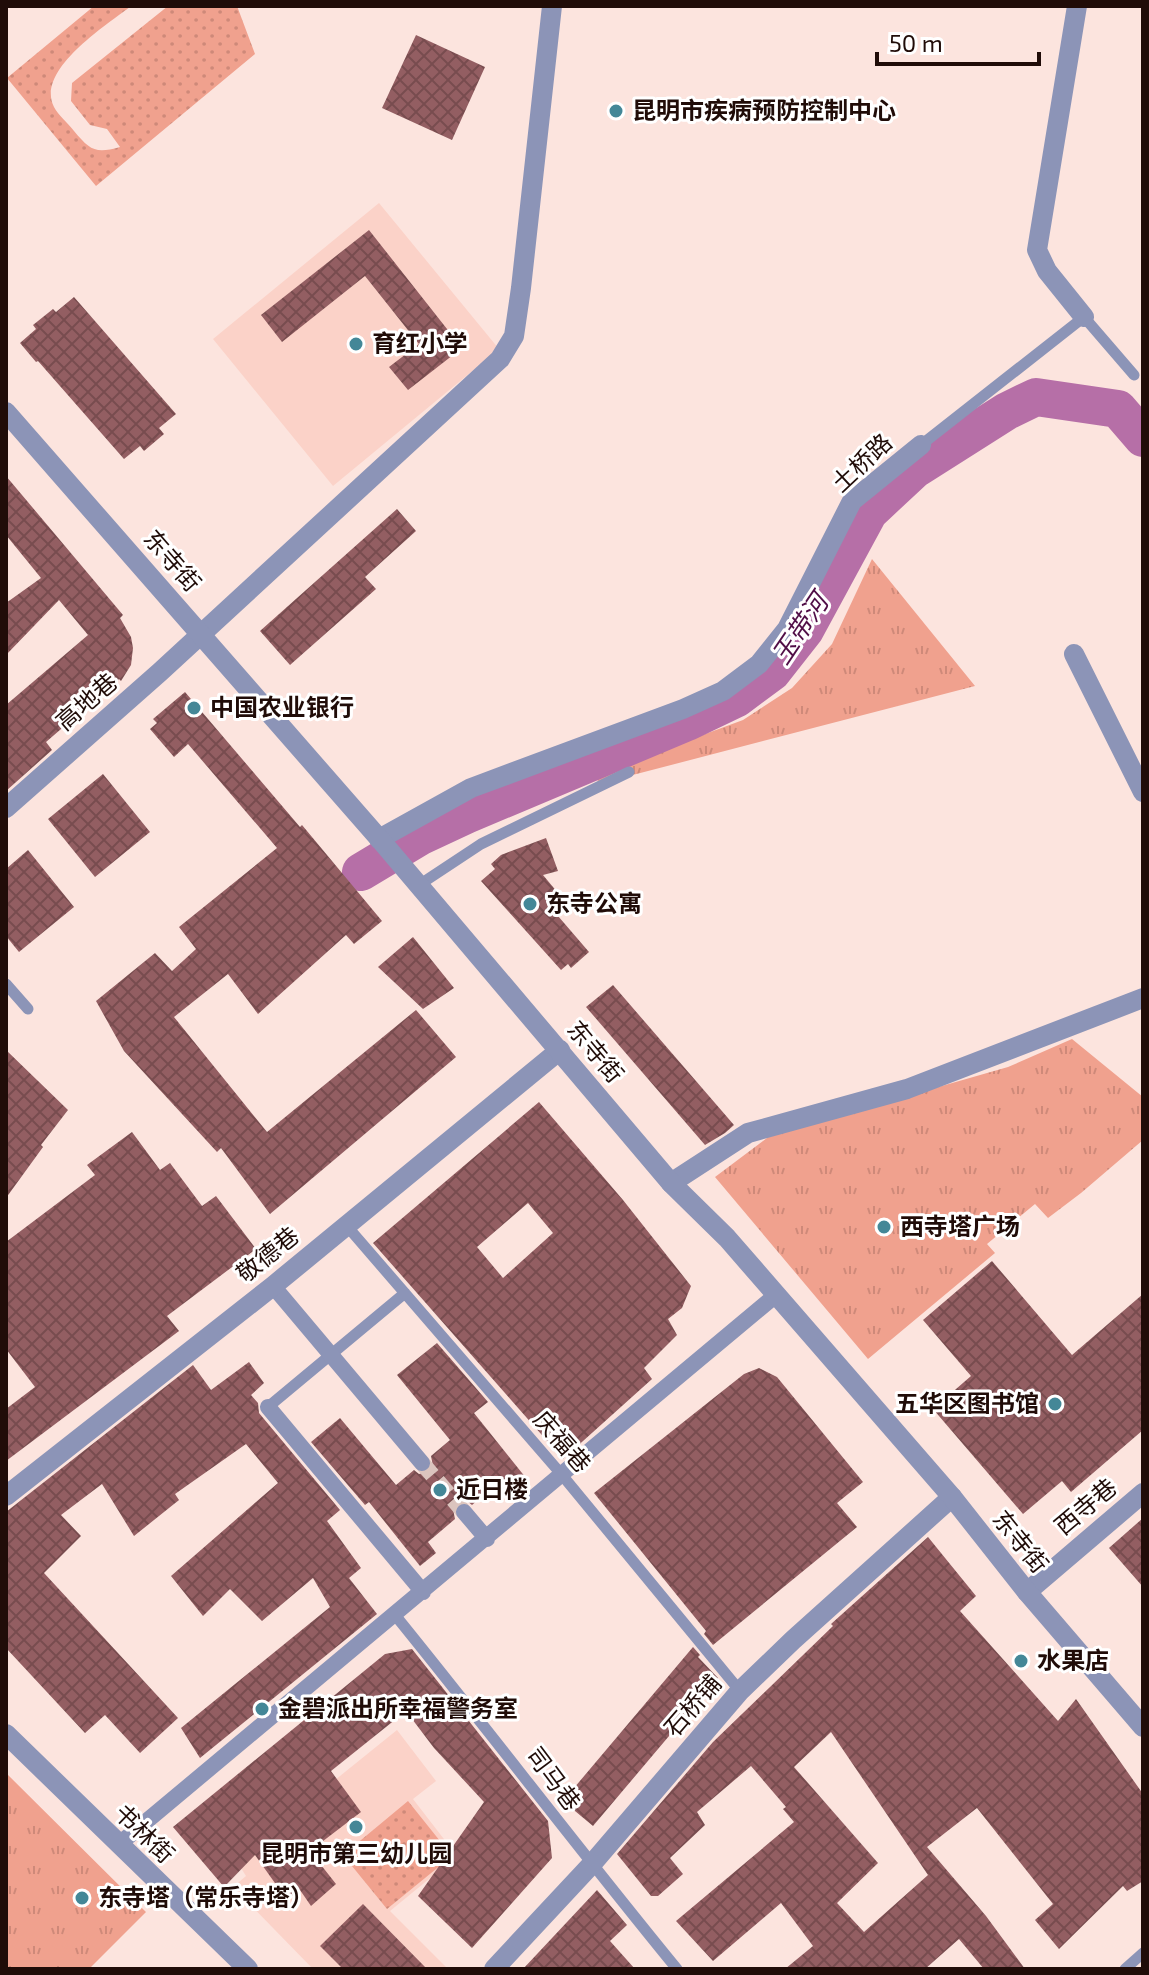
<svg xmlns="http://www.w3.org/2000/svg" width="1149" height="1975" font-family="'Exo 2','Noto Sans SC',sans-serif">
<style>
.built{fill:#fbd2c8}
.grass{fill:url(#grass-dots)}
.park{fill:url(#park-tufts)}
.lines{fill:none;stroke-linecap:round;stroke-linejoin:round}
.river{stroke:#b66fa7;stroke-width:38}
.building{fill:url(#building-cross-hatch);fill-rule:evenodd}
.pedestrian-tunnel{stroke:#dbc4be;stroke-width:16;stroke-dasharray:16 8;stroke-linecap:butt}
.service{stroke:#8c94b7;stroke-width:11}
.pedestrian{stroke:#8c94b7;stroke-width:16}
.minor{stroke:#8c94b7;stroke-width:20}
.tertiary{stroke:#8c94b7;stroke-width:20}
.poi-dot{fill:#448797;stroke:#fff;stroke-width:3}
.labels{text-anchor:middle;stroke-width:6;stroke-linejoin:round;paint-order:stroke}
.poi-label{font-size:24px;font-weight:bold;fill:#200c08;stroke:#fff;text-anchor:start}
.street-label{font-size:24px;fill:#200c08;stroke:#fff}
.water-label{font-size:26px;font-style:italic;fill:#500e47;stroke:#fff}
</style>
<defs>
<pattern id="grass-dots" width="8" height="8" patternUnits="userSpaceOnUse" patternTransform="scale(2)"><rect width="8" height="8" fill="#f0a18e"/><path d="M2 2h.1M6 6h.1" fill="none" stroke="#ce8979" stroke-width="1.8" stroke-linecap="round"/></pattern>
<pattern id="park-tufts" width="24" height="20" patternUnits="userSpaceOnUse" patternTransform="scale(2)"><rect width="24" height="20" fill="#f0a18e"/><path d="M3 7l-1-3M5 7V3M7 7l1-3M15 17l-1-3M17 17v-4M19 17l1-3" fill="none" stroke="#ce8979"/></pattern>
<pattern id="building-cross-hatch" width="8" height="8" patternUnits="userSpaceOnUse" patternTransform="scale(2)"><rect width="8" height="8" fill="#935e62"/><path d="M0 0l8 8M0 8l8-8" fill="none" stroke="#784c4f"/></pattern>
</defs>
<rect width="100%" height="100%" fill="#fce4de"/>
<path class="built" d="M379,203l120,146 -166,137 -120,-147z
M397,1730l39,51 -23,18 44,57 -67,55 58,58h-135l-80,-82 13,-11 -10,-16z"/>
<path class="grass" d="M94,6h37c-24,19 -96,64 -77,101 4,8 14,16 20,24 16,19 21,23 46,16l-13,-18 -17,-4 -19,-24 1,-18 96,-77h69l18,48 -159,132 -89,-108z
M408,1801l44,55 -65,53 -44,-54z"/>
<path class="park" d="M872,559l103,127 -377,98 -1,-10 146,-54 49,-32 40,-44z
M1072,1039l71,58v43l-62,53 -33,25 -13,-14 -48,40 8,9 -127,106 -153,-182 56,-42 237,-68z
M6,1773l140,139 -57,57h-83z"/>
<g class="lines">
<path class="river" d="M361,872l60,-36 45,-21 221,-93 50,-24 35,-26 33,-42 64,-118 45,-42 93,-59 29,-14 82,12 25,29"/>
</g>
<path class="building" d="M416,35l69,32 -33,73 -70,-32z
M369,230l93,118 -54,42 -19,-23 30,-23 -54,-68 -83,66 -21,-27z
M74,297l102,117 -17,14 5,6 -20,17 -4,-5 -16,13 -86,-98 -2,1 -16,-19 16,-14 -3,-4 20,-16 3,3z
M6,476l117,139 -3,3 11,19 2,11 -2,17 -10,16 -2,-2 -73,63 6,8 -46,41v-86l82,-70 -29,-35 -53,55v-52l35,-25 -35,-43z
M397,509l19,22 -51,46 11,12 -86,76 -30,-34z
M185,692l115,135 2,-2 80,96 -28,23 -8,-9 -88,79 -30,-40 -54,43 93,115 149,-122 40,47 -186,157 -49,-66 -4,4 -93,-101 -28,-50 59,-48 17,18 24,-22 -17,-22 98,-79 -89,-104 -14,13 -24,-28 7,-6 -4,-4z
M103,774l47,58 -55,45 -47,-58z
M546,838l12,33 -15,4 20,24 -11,10 37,43 -18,16 -3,-4 -7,6 -80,-89 14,-12 -4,-5 10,-9z
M28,850l46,57 -55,45 -13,-16v-67z
M413,937l41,51 -31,21 -45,-42z
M613,985l121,140 -9,8 -20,12 -119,-138z
M6,1050l62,60 -27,35 2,2 -37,51z
M539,1102l84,98 68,86 -9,22 -14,11 9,16 -33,33 8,11 -89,80 -190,-216zM528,1203l25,30 -50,45 -26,-31z
M132,1132l28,38 10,-7 32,43 14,-10 40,53 -89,67 12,15 -173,130v-52l29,-22 -29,-38v-107l89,-67 -8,-10z
M992,1261l80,94 71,-61v136l-72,62 -9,-11 -39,33 -90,-105 38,-33 -48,-56z
M437,1343l51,59 -14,11 52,65 -17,12 -8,-10 -29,25 -5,-4 -9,2 -5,6 2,10 -27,23 8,11 -16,13 -51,-64 -4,3 -54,-63 29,-24 56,67 18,-15 5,4 9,-2 5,-6 -2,-10 19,-16 -53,-65z
M249,1362l15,21 -13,12 7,8 1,10 81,97 -13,11 34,47 -12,10 28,36 -177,144 -19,-30 149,-121 -17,-29 -51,43 -32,-32 -27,27 -32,-40 107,-93 -32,-39 -71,50 4,6 -45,36 -32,-52 -41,31 20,21 -37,37 134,145 -38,35 -35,-38 -20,18 -79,-85v-136l187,-147 18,25z
M759,1368l18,9 86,105 -26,21 20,24 -144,118 -9,-11 2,-3 -112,-138 150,-119z
M1143,1518v69l-34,-39z
M928,1537l48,59 -16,15 98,110 18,-22 67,95v87l-16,10 -4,-5 -64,63 -24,-29 18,-16 -76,-96 -50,39 59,69 39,53h-41l-25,-30 -34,30h-140l28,-23 -32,-43 -68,58 -37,-40 118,-99 -11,-13 3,-2 -35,-41 -54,46 8,13 -35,33 13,16 -25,22h-7l-34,-42 96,-112 120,-116 -2,-2zM831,1732l97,143 -64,57 -27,-29 41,-40 -84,-96z
M693,1647l7,8 -2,2 20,21 -125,148 -30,-25z
M412,1649l136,172 4,37 -80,90 -54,-52 66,-94 -50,-54 -28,-37 -75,60 30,41 -51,39 26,33 -25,22 -11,-16 -13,10 -32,-45 -31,32 -51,-60 212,-173z
M597,1890l30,35 -17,16 25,28h-112z
M363,1904l64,65h-84l-23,-23z"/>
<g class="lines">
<path class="pedestrian-tunnel" d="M422,1463l42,49"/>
<path class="service" d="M921,445l163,-128 50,58
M419,885l62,-41 148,-72
M6,984l22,25
M346,1225l216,250 178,216
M268,1407l137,-114
M395,1615c95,117 186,237 282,354
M1125,1969l18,-16"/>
<path class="pedestrian" d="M273,1286l149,177
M268,1407l155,185
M464,1512l23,27
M118,1845l658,-550"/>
<path class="minor" d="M1077,6l-40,244 10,21 37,46
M1074,654l69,138
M6,808l154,-136 340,-313 14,-23 7,-48 31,-282
M379,839l92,-51 212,-79 40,-18 36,-27 28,-35 65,-128 69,-56
M671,1183l77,-50 159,-44 236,-91
M6,1496l267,-210 287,-236
M1027,1592l116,-99
M494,1969l97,-104 149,-174 53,-51 159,-143"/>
<path class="tertiary" d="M6,412l377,431 288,340 56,55 225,259 75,95 116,135
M6,1734l242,235"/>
</g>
<g class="poi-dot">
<circle cx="616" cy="111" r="8"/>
<circle cx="356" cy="344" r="8"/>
<circle cx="194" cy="708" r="8"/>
<circle cx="530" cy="904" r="8"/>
<circle cx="884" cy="1227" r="8"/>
<circle cx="1055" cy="1404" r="8"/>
<circle cx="440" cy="1490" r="8"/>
<circle cx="1021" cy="1661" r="8"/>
<circle cx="262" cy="1709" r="8"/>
<circle cx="356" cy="1827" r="8"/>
<circle cx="82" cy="1898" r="8"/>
</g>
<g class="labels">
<g class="poi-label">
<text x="632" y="119">昆明市疾病预防控制中心</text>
<text x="372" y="352">育红小学</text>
<text x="210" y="716">中国农业银行</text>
<text x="546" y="912">东寺公寓</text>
<text x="900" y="1235">西寺塔广场</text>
<text x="1039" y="1412" text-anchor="end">五华区图书馆</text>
<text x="456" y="1498">近日楼</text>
<text x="1037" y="1669">水果店</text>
<text x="278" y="1717">金碧派出所幸福警务室</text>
<text x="356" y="1862" text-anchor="middle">昆明市第三幼儿园</text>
<text x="98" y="1906">东寺塔（常乐寺塔）</text>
</g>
<g class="street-label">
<text transform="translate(862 463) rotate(-43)" y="8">土桥路</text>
<text transform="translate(172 561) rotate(49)" y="8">东寺街</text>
<text transform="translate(87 702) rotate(-41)" y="8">高地巷</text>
<text transform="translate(595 1052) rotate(50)" y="8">东寺街</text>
<text transform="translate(268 1255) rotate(-39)" y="8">敬德巷</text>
<text transform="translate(562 1442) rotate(49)" y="8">庆福巷</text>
<text transform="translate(1086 1507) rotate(-40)" y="8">西寺巷</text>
<text transform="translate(1020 1542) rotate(51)" y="8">东寺街</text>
<text transform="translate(693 1706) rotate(-49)" y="8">石桥铺</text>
<text transform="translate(553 1779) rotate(53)" y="8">司马巷</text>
<text transform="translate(144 1834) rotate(44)" y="8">书林街</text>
</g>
<g class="water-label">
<text transform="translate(800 629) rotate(-56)" y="9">玉带河</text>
</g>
</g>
<rect width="1149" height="1975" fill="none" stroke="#200c08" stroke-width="16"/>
<path d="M877 52v12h162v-12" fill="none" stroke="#200c08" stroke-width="4"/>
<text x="889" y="52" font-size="24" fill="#200c08" stroke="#ffffff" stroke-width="6" paint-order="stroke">50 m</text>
</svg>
